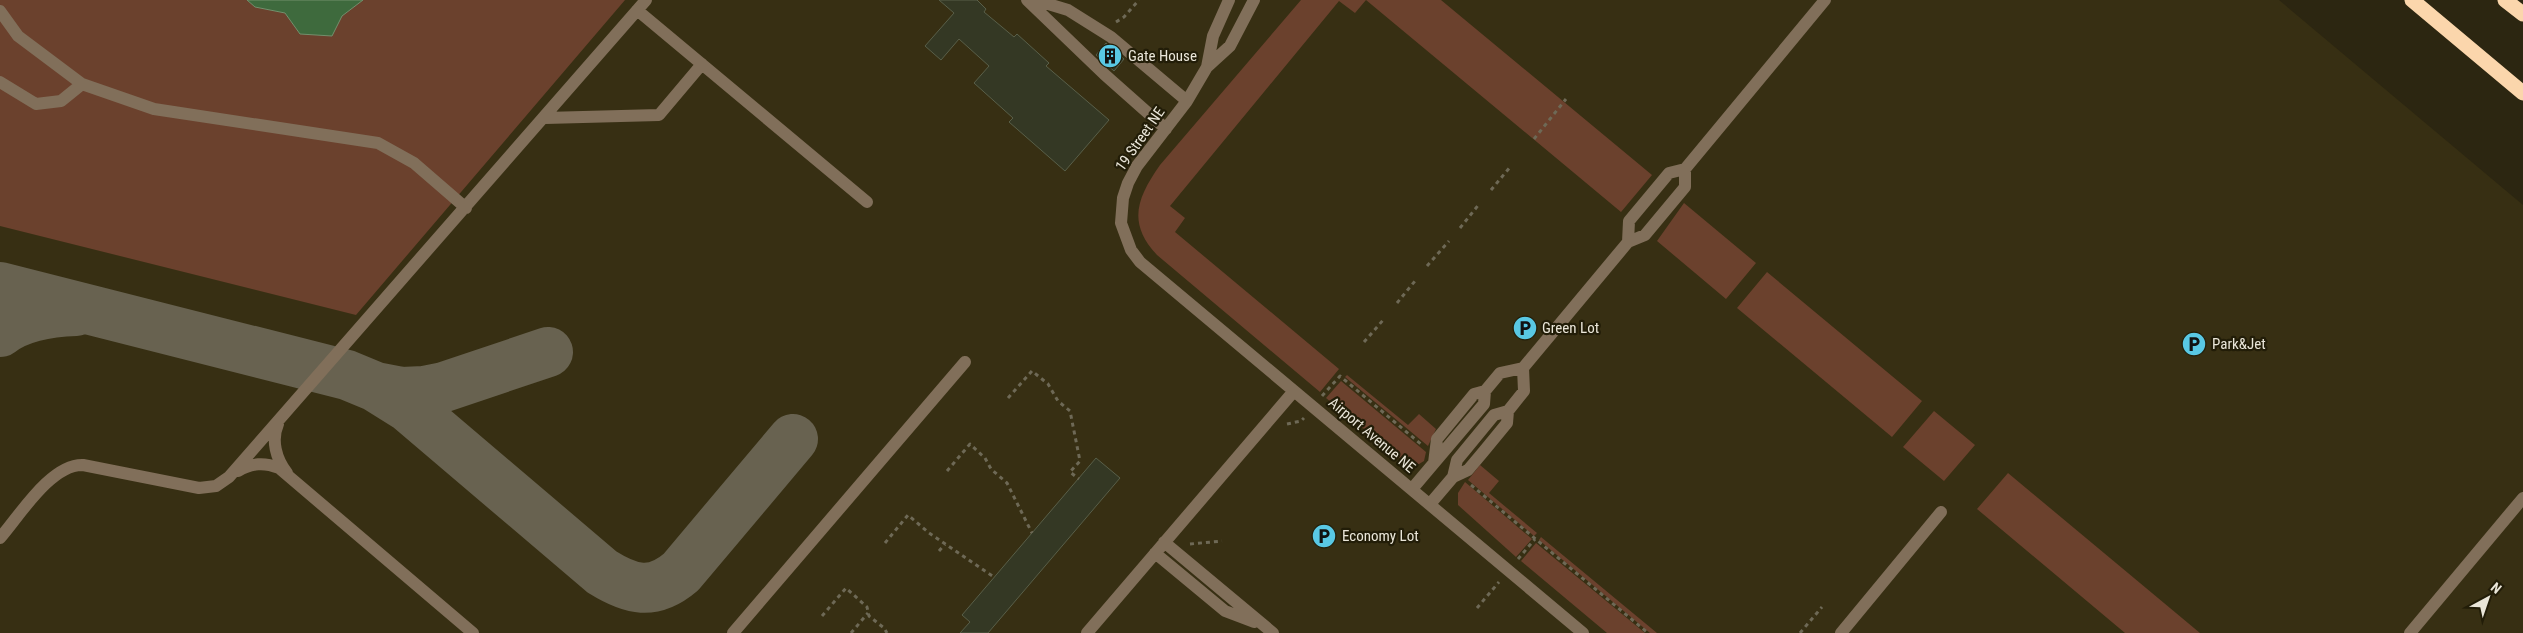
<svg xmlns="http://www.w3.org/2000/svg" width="2523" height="633" font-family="'Roboto Condensed',sans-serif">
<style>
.built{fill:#372f13}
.green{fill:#6b412d}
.water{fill:#3e6a3d;stroke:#728f6c}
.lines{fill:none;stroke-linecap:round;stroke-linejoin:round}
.taxiway{stroke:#686250;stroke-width:50}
.building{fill:#343824;stroke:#595f49}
.path{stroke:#6e6956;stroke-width:3;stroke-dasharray:4 4;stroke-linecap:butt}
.minor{stroke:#816f5a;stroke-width:12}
.highway{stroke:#fbd6ac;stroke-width:15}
.labels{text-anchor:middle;stroke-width:4.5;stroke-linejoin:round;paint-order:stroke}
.poi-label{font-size:15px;fill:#eae6d9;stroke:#221d08;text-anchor:start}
.street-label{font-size:15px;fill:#eae6d9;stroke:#221d08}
</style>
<rect width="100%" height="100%" fill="#2c2611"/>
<path class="built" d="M0,0h2279l244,205v428h-2523z"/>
<path class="green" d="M0,0h625l-269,315 -356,-89z
M1301,0h65l-11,13 -16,-12 -169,205 15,12 -10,14 164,137 -19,23 -163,-137c-30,-32 -20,-57 3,-90z
M1366,0h75l211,175 -31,37z
M1684,203l72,60 -30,36 -69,-58z
M1767,272l155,129 -30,36 -155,-129z
M1347,375l61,50 11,-11 17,15 -8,17 -83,-69z
M1341,381l85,71 -2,9 -5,3 -13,-1 -80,-65z
M1934,411l41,34 -31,36 -41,-34z
M1480,465l19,16 -10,12 48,40 -3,3 -66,-56z
M2008,473l192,160h-75l-148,-124z
M1465,482l67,57 -16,18 -58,-52v-12z
M1541,537l116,96h-7l-111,-93z
M1536,543l109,90h-38l-86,-72z"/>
<path class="water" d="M247,0h116l-21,16 -10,20 -32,-2 -15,-21 -30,-6z"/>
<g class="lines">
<path class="taxiway" d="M0,287l347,88 29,12 32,20 194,165c29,18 51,24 79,0l112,-133
M0,332c21,-16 50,-20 76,-21
M376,387l26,5 22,-1 20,-4 104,-35"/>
</g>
<path class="building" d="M939,0h38l9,9 -2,3 30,25 3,-3 32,29 -3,3 63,54 -44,51 -56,-49 4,-4 -39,-35 15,-17 -30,-27 -18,21 -16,-14 29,-33z
M1106,43l18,16 -10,12 -18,-16z
M1096,458l24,20 -132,155h-28l10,-11 -8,-7z"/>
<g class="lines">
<path class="path" d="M1116,22l8,-5 15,-17
M1534,139l32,-40
M1491,190l20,-24
M1460,228l20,-25
M1427,266l22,-25
M1397,303l18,-22
M1364,342l20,-23
M1322,396l18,-20 82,69
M1008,398l24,-27 16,13 10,17 12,10 10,50 -10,11 9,7
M1287,424l14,-3 3,-3
M947,471l23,-27 15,14 6,11 16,14 25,50
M1471,485l177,148
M885,543l23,-28 21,18 65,44
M1190,544l32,-3
M939,551l6,-7
M1518,559l17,-20
M1477,608l22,-26
M822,616l24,-28 21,19 2,9 15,12 3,5
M851,633l17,-20
M1800,633l22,-26"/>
<path class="minor" d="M1027,0l77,74 62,55
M1035,0l33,10 43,27 76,64
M1254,0l-24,46 -23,21 -20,34 -50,65 -9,17 -5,15 -2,25 10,27 9,12 443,371
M637,10l230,192
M0,11l18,25 64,48 72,25 224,34 36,20 52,45
M1207,67l6,-31 16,-36
M0,82l36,22 25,-3 21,-17
M545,118l114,-3 43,-51
M1628,242l1,-21 40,-48 16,-4 140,-169
M278,424c-7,16 -2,35 9,49
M1434,463l50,-59 1,-13
M238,471c14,-8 26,-9 41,-3l194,165
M1453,477l4,-17 37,-45 14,-4
M1412,489l22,-26 3,-24 37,-45 11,-3 15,-18 23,-5 105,-126 17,-7 40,-48v-18
M1430,504l23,-27 15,-7 16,-19 23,-28 1,-12 16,-20 -1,-23
M0,538c20,-23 51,-74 83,-73l116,23 17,-2 13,-9 417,-477
M1164,542l109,91
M1155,553l70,58 29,11
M733,633l232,-271
M1087,633l207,-242
M1841,633l100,-121
M2410,633l113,-135"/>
<path class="highway" d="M2412,0l111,93
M2505,0l18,14"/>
</g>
<defs>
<g id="building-disc" transform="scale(1.25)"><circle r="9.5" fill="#59c8e4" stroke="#221d08"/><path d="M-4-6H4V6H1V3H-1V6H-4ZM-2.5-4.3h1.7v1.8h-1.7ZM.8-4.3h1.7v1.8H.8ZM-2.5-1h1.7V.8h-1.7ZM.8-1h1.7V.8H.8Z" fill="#111"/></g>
<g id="parking-disc" transform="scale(1.25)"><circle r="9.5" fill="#59c8e4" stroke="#221d08"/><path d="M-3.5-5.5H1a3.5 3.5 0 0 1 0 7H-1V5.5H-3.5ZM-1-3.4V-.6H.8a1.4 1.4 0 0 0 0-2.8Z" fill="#111"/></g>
</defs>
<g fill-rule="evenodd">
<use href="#building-disc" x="1110" y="56"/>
<use href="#parking-disc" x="1525" y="328"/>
<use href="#parking-disc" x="2194" y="344"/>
<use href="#parking-disc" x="1324" y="536"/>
</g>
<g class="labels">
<g class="poi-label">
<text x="1128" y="61">Gate House</text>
<text x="1542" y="333">Green Lot</text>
<text x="2212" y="349">Park&amp;Jet</text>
<text x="1342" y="541">Economy Lot</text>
</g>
<g class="street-label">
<text transform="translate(1140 139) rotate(-55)" y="5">19 Street NE</text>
<text transform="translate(1372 435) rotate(40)" y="5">Airport Avenue NE</text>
</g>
</g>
<g transform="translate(2488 598) rotate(40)" stroke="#221d08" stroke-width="4" paint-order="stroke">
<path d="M0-4L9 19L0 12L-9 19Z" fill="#eae6d9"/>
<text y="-8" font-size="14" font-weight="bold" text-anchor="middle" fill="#eae6d9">N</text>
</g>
</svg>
